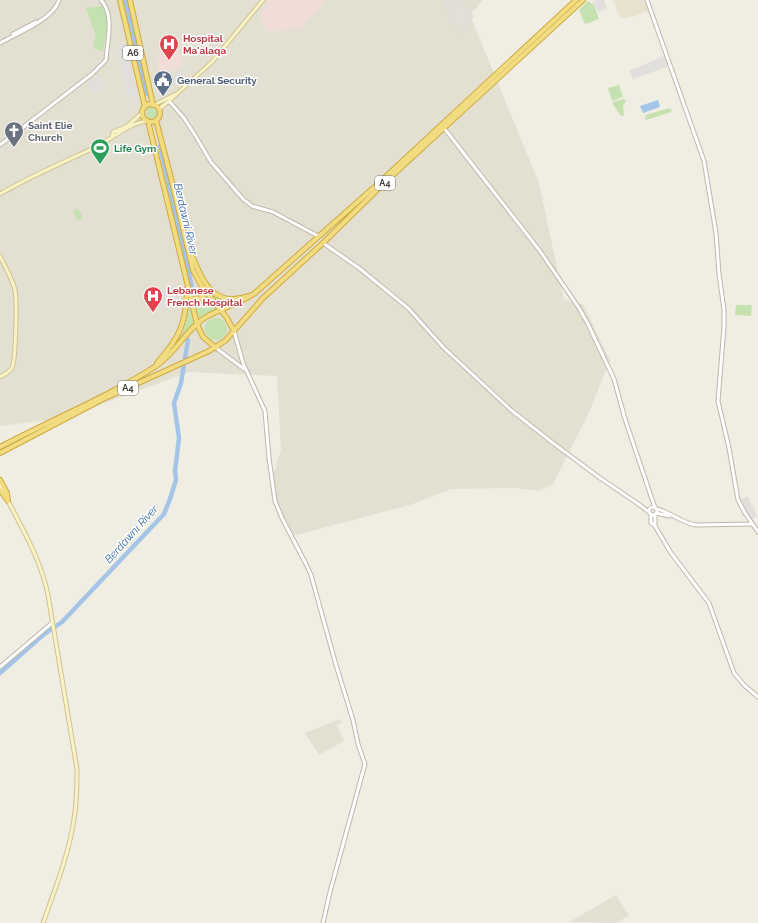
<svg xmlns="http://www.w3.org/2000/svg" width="758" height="923" font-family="Raleway,sans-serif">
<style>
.residential{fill:#e3e0d2}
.industrial{fill:#e2ded8}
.education{fill:#e8e3ce}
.medical{fill:#f0ddd7}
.green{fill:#c5e1af}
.parking{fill:#e1dfdb}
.water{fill:#a4c5e8}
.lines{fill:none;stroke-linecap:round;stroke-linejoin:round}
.river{stroke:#a4c5e8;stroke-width:4.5}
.tertiary-casing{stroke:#bdb8aa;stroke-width:5}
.secondary-casing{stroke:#ccc396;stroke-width:5}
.trunk-casing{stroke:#cea93f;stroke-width:6}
.tertiary{stroke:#fff;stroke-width:3}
.secondary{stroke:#f9f2c4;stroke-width:3}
.trunk{stroke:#f2dc82;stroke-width:4}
.labels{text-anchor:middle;stroke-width:3;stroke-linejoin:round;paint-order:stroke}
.shield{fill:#fff;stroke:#7a7771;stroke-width:1}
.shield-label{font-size:9px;font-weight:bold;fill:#413d34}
.health-label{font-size:10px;font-weight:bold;fill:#be3a42;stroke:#fff;text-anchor:start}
.service-label{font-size:10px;font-weight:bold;fill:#4e5e75;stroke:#fff;text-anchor:start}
.worship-label{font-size:10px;font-weight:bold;fill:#5b616d;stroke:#fff;text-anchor:start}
.leisure-label{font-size:10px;font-weight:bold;fill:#27864d;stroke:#fff;text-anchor:start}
.water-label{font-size:11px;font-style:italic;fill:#386aa2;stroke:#fff}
</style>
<rect width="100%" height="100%" fill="#f0ede3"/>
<path class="residential" d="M0,0h483l-13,15 69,168 25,117 19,4 27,56 -22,55 -35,69 -14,7 -25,-3 -63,1 -41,16 -118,31 -13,-26 -9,-25 11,-35 -4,-74 -88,-4 -125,46 -64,8z
M340,719l2,4 -5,2 7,16 -25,14 -14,-22z
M616,895l13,20 -12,8 -48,-1z"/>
<path class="industrial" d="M442,0h19l13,16 -10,17 -17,-16 4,-6z"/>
<path class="education" d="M613,0h32l4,11 -15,5 -13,3z"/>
<path class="medical" d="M269,0h56l-24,28 -33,4 -5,-8 -3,-10z
M173,44l11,21 -22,11 -4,-9 -1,-10 3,-2 -2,-3z"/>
<path class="green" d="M588,1l6,4 5,14 -14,5 -6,-14z
M104,6c7,13 1,32 -1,46l-10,-5 3,-11 -10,-28z
M619,85l4,12 -11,4 -4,-13z
M624,99l2,2 -3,5 1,9 -3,1 -9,-13 1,-1z
M146 113a6 6 0 1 1 12 0a6 6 0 1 1-12 0Z
M669,108l3,2 -1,2 -25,8 -1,-2 1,-3z
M78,208l5,10 -5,3 -5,-10z
M194,263c10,21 16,42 44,38l-15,7c-13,-15 -24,-27 -29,-45z
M208,296l10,13 -13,5 -7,7 -4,-19 10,-2z
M189,299l5,25 -24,29 13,-21z
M736,305h16l-1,11 -16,-1z
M205 329a11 11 0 1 1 22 0a11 11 0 1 1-22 0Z"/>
<path class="parking" d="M596,0h8l3,8 -8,4 -7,-10z
M121,43l3,1 14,53v7l-6,3 -6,-18 -5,-21 -2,-17 1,-6z
M666,55l3,11 -36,13 -4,-8z
M184,68l4,4 -11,8 -7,2h-4l1,-4 9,-2v-3z
M98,74l7,12 -11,7 -7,-12z
M171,284l6,19 -16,8 -9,-11z
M748,496l9,20 -6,3 -10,-20z"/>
<path class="water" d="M658,100l2,7 -17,6 -3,-7z"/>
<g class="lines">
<path class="river" d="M125,0l22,94
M160,146l34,150
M0,673l43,-38 19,-13 102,-108 6,-15 6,-19 -1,-9 4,-33 -5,-35 7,-20 7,-43"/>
<g class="tertiary-casing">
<path id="tertiary" d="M647,0l57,161 12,72 3,41 5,36v17l-6,74 11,47 9,52 7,13 13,19
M13,34l23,-12
M0,43c16,-9 54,-24 59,-43
M169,101l15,17 11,17 16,27 32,37 9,7 21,6 45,24
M444,128l96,123 39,57 9,16 26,55 11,40 30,89
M0,145l92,-71 14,-14c1,-19 9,-44 -5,-60
M323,243l36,25 49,40 36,40 67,62 42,33 47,35 37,25 12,9
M234,331l9,32 22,48 4,47 6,43 7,17 24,46 5,11 25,90 17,55 5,24 7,20 -35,128 -7,31
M216,348l28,21
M649 511a4 4 0 1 1 8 0a4 4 0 1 1-8 0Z
M656,509c12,1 25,14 40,16l55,-1
M656,513l13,3
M651,514v9l4,3 16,27 38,50 25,70 10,12 14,12
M655,526v-12
M0,667l52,-44"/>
</g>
<g class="secondary-casing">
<path id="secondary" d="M154,105l22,-11
M159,109l10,-8 43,-39 51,-62
M112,137l1,-5 13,-5 16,-14
M0,194c31,-18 64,-32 96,-47 18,-9 32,-24 52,-26
M0,256c5,11 12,22 15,34 2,10 1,70 -3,78 -3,4 -8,7 -12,9
M0,485l5,9
M7,499c16,31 34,61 41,96l29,174c0,17 0,33 -3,50 -5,35 -19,70 -31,104"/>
</g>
<g class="trunk-casing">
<path id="trunk" d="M120,0l25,107
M130,0l23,105
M142 113a9 9 0 1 1 18 0a9 9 0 1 1-18 0Z
M156,120l16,62 21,88 8,15 26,33 7,13
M148,121l49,203 6,13 13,11
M191,253c11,27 22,56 57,43
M191,299l10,-1 6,-5
M157,363c23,-26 29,-39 30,-74
M0,447c51,-27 108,-50 156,-81 20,-13 30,-37 50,-49 16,-9 33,-13 49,-24l125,-111 196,-182
M0,453l103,-54 106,-48 16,-10 38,-43 60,-55 60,-59 200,-184
M0,480l7,13 1,8
M0,490l8,11"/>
</g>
<use href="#tertiary" class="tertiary"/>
<use href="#secondary" class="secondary"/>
<use href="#trunk" class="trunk"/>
</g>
<defs>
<g id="hospital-pin" transform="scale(1)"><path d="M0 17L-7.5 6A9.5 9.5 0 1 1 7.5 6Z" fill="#e0444e" stroke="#fff"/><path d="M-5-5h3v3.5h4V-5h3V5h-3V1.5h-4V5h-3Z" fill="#fff"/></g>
<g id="civic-pin" transform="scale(1)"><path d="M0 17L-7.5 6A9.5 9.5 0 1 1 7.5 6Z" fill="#5c6f8a" stroke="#fff"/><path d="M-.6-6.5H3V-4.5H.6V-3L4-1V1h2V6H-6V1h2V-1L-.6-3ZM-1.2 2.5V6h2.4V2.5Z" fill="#fff"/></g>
<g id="church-pin" transform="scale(1)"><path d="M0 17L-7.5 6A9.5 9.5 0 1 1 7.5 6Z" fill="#6b7280" stroke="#fff"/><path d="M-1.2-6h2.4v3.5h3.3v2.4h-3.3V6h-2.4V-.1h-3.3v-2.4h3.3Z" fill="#fff"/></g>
<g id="stadium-pin" transform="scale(1)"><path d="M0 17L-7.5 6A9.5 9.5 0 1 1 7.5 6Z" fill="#2e9e5b" stroke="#fff"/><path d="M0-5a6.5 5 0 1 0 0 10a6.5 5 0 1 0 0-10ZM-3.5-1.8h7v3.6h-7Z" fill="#fff"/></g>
</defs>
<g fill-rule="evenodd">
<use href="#hospital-pin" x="169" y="44"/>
<use href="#civic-pin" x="163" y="80"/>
<use href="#church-pin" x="14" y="131"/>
<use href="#stadium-pin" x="100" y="148"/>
<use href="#hospital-pin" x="153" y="296"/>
</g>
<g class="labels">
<g class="shield">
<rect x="123" y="46" width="20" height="14" rx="3"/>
<rect x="375" y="176" width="20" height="14" rx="3"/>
<rect x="118" y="381" width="20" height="14" rx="3"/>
</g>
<g class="shield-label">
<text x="133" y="56">A6</text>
<text x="385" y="186">A4</text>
<text x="128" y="391">A4</text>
</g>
<g class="health-label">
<text x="183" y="42">Hospital<tspan x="183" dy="12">Ma'alaqa</tspan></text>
<text x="167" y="294">Lebanese<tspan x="167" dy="12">French Hospital</tspan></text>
</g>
<g class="service-label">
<text x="177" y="84">General Security</text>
</g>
<g class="worship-label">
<text x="28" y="129">Saint Elie<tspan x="28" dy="12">Church</tspan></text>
</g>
<g class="leisure-label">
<text x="114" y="152">Life Gym</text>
</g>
<g class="water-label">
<text transform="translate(186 219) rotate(77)" y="4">Berdawni River</text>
<text transform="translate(131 534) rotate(-48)" y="4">Berdawni River</text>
</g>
</g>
</svg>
